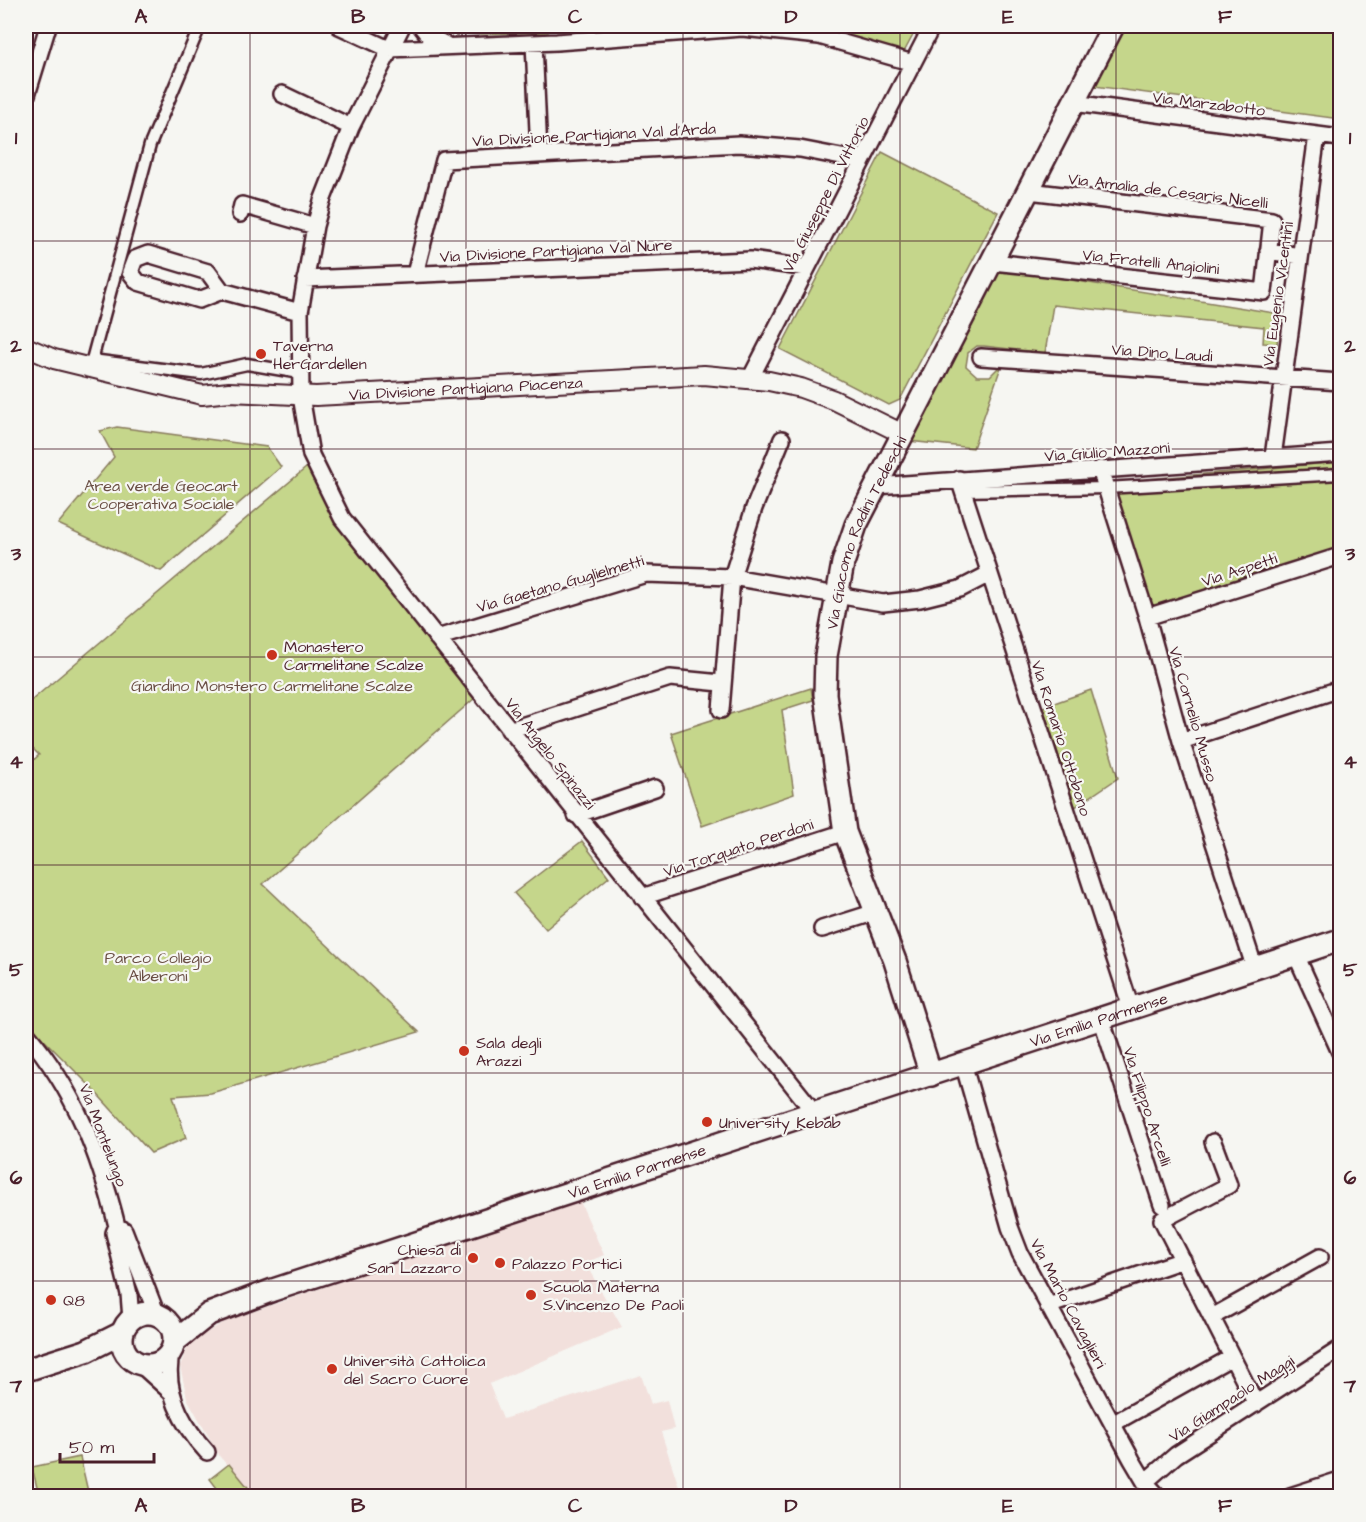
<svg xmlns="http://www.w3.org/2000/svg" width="1366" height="1522" font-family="'Architects Daughter',sans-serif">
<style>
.built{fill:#f2e0dc}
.green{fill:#c5d68b;stroke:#887a5b;stroke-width:1.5}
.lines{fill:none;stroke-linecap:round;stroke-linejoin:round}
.pedestrian-casing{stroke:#4a1f2b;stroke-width:15}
.minor-casing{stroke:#4a1f2b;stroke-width:20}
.tertiary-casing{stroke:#4a1f2b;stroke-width:22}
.secondary-casing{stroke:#4a1f2b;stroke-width:26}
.pedestrian{stroke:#f6f6f2;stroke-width:10}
.minor{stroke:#f6f6f2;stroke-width:15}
.tertiary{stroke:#f6f6f2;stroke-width:18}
.secondary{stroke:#f6f6f2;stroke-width:21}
.grid{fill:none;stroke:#4a1f2b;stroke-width:1.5;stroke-opacity:0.55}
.poi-dot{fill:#c8321e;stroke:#f6f6f2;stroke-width:2}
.labels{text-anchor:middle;stroke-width:4.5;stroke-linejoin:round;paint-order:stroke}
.street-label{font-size:16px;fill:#4a1f2b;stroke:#f6f6f2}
.poi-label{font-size:16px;fill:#4a1f2b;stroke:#f6f6f2;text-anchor:start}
.park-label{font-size:16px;fill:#694d43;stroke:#f6f6f2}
.neatline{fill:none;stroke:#4a1f2b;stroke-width:2}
.grid-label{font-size:20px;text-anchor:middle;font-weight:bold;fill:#4a1f2b}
</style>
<rect width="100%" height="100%" fill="#f6f6f2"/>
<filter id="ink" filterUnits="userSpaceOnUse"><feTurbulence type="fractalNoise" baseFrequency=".0167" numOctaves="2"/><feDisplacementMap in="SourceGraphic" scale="12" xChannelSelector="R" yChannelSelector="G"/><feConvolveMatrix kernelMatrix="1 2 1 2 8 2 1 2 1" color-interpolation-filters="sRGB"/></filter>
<g filter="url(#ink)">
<path class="built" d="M579,1199l25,56 -19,8 37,64 -133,57 14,35 138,-44 10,29 16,-4 7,29 -13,3 21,64h-427l-35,-39 -33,-59 -7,-32 9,-23 37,-22z"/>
<path class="green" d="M478,26h70v6l-68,2z
M757,26h161l-14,26 -83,-20z
M1127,26h213v93l-246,-33z
M882,152l116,60 -98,188 -11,5 -109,-56z
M997,268l283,46 -3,30 -14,-1 1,-16 -211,-22 -8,48 -61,-7h-7l-9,7 -2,13 11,10h13l12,-12 -29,84 -64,-7z
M117,427l150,20 14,20 -120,104 -103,-47 56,-67 -14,-26z
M1340,462v94l-193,61 -33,-135z
M307,467l168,231 -212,186 156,148 -208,61 -38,3 13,42 -35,15 -62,-68 -63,-63v-255l13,-12 -13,-13v-37z
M811,688l2,12 -31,10 12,84 -92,32 -31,-93z
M1091,690l27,88 -43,29 -32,-100z
M582,841l27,36 -63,52 -32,-36z
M80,1457l9,39h-50l-7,-29z
M229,1464l26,32h-32l-13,-17z"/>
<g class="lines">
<g class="pedestrian-casing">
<path id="pedestrian" d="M200,26l-50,119 -58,215 109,14 46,-10 53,9
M963,491l143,-3 234,-14"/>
</g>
<g class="minor-casing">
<path id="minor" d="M339,26l50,23 168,-7 185,-14 77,8 94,27
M402,26l-51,101 -29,74 -7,25 -15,86 1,84 10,59 31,63 472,594
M421,26l8,10 17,9
M534,43l5,110
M282,94l69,33
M26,98l22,-72
M1073,103l267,35
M240,214l2,-9 73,21
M1268,251l32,5
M993,262l271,30 8,-72 -243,-29
M415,274l29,-114 295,-16 61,5 62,12
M305,279l445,-19 57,8
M222,291l-23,9 -61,-18 -8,-10 5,-13 13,-5 60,18 14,19 78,21
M981,357l359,25
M750,379l182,-353
M1273,457l44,-322
M1100,469l47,148 34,124 74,228
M959,479l172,529
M876,486l464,-33
M1147,617l193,-61
M437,638l209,-64 86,3 151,26 37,-4 40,-10 29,-15
M721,710l11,-133 22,-69 28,-69
M509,730l161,-52 51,5
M1181,741l159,-52
M576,815l79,-27
M642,897l203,-65
M822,929l54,-17
M1296,955l44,97
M1101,1018l61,187
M26,1033c49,57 73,121 91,193l7,4 33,85
M963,1063l47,164 10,26 112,207 13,22 13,14
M1213,1142l16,43 -67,35 94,184
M117,1226l-3,7 15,61 2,25
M1048,1306l135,-46
M1212,1317l108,-60
M172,1350c-10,39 10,75 35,102
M141,1365l31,28
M1114,1423l118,-66
M1145,1482l31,-27 164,-106
M1290,1496l50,-16"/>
</g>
<g class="tertiary-casing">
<g id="tertiary">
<path id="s1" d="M26,347l28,12 148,36 27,-3 87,4 388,-21 65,6 32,7 33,12 69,34"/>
</g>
</g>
<g class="secondary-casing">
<g id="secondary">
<path id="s2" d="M931,1075l-36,-114 -50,-129 -12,-82 -8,-56 1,-38 17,-93 13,-38 257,-499"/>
<circle cx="148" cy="1339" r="26"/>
<path id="s3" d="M174,1342l35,-28 64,-24 1067,-350"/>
<path d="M26,1370l60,-19 36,-18"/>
</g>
</g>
<use href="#pedestrian" class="pedestrian"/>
<use href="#minor" class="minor"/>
<use href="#tertiary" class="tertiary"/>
<use href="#secondary" class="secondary"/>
</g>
</g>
<path class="grid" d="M250,26v1470M466,26v1470M683,26v1470M900,26v1470M1116,26v1470M26,241h1314M26,449h1314M26,657h1314M26,865h1314M26,1073h1314M26,1281h1314"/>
<g class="poi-dot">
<circle cx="261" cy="354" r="6"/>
<circle cx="272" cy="655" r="6"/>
<circle cx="464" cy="1051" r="6"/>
<circle cx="707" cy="1122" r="6"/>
<circle cx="473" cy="1258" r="6"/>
<circle cx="500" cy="1263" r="6"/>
<circle cx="531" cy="1295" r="6"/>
<circle cx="51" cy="1300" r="6"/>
<circle cx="332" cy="1369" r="6"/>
</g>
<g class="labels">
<g class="street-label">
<text transform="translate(1209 103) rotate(7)" y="6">Via Marzabotto</text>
<text transform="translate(594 134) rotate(-3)" y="6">Via Divisione Partigiana Val d'Arda</text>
<text transform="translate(1168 190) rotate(7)" y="6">Via Amalia de Cesaris Nicelli</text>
<text transform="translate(825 194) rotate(-63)" y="6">Via Giuseppe Di Vittorio</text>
<text transform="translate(556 250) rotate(-3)" y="6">Via Divisione Partigiana Val Nure</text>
<text transform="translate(1151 261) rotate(6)" y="6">Via Fratelli Angiolini</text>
<text transform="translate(1277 294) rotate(-82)" y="6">Via Eugenio Vicentini</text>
<text transform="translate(1162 352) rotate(4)" y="6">Via Dino Laudi</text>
<text dy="6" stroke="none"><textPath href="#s1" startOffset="447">Via Divisione Partigiana Piacenza</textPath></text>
<text transform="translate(1107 451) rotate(-4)" y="6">Via Giulio Mazzoni</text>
<text dy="6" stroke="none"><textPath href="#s2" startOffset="566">Via Giacomo Radini Tedeschi</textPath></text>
<text transform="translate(1239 569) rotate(-18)" y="6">Via Aspetti</text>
<text transform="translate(560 583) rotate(-16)" y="6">Via Gaetano Guglielmetti</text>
<text transform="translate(1194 714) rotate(74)" y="6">Via Cornelio Musso</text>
<text transform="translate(1062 738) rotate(72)" y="6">Via Romario Ottobono</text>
<text transform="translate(551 753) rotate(52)" y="6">Via Angelo Spinazzi</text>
<text transform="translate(738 847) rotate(-18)" y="6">Via Torquato Perdoni</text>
<text dy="6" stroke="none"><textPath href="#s3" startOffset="982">Via Emilia Parmense</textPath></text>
<text transform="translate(1148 1106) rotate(72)" y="6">Via Filippo Arcelli</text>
<text transform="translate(104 1135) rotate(69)" y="6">Via Montelungo</text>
<text dy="6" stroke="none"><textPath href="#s3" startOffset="496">Via Emilia Parmense</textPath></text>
<text transform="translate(1069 1303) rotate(62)" y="6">Via Mario Cavaglieri</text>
<text transform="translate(1231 1398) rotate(-33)" y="6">Via Giampaolo Maggi</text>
</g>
<g class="poi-label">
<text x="273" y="351">Taverna<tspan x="273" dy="18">HerGardellen</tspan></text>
<text x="284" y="652">Monastero<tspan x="284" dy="18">Carmelitane Scalze</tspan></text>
<text x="476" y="1048">Sala degli<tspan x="476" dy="18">Arazzi</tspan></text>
<text x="719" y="1128">University Kebab</text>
<text x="461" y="1255" text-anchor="end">Chiesa di<tspan x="461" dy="18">San Lazzaro</tspan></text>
<text x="512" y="1269">Palazzo Portici</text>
<text x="543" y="1292">Scuola Materna<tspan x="543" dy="18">S.Vincenzo De Paoli</tspan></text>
<text x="63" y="1306">Q8</text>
<text x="344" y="1366">Università Cattolica<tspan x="344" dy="18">del Sacro Cuore</tspan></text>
</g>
<g class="park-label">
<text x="161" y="491">Area verde Geocart<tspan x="161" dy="18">Cooperativa Sociale</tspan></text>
<text x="272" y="691">Giardino Monstero Carmelitane Scalze</text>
<text x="158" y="963">Parco Collegio<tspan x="158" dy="18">Alberoni</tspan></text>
</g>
</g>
<rect width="1366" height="1522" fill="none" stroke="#f6f6f2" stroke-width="66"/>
<path d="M60 1453v9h94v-9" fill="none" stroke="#4a1f2b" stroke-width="3"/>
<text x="69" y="1453" font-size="18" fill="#4a1f2b" stroke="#f6f6f2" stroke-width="4.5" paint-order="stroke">50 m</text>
<rect x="33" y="33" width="1300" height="1456" class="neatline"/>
<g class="grid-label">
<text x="141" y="23">A</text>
<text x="358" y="23">B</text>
<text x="575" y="23">C</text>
<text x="791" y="23">D</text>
<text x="1008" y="23">E</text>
<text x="1225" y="23">F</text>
<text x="16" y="144">1</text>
<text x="1350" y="144">1</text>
<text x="16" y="352">2</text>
<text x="1350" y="352">2</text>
<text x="16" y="560">3</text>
<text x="1350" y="560">3</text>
<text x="16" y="768">4</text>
<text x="1350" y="768">4</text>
<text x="16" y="976">5</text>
<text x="1350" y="976">5</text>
<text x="16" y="1184">6</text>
<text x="1350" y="1184">6</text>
<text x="16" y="1392">7</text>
<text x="1350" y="1392">7</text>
<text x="141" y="1512">A</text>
<text x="358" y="1512">B</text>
<text x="575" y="1512">C</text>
<text x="791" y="1512">D</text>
<text x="1008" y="1512">E</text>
<text x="1225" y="1512">F</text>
</g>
</svg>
